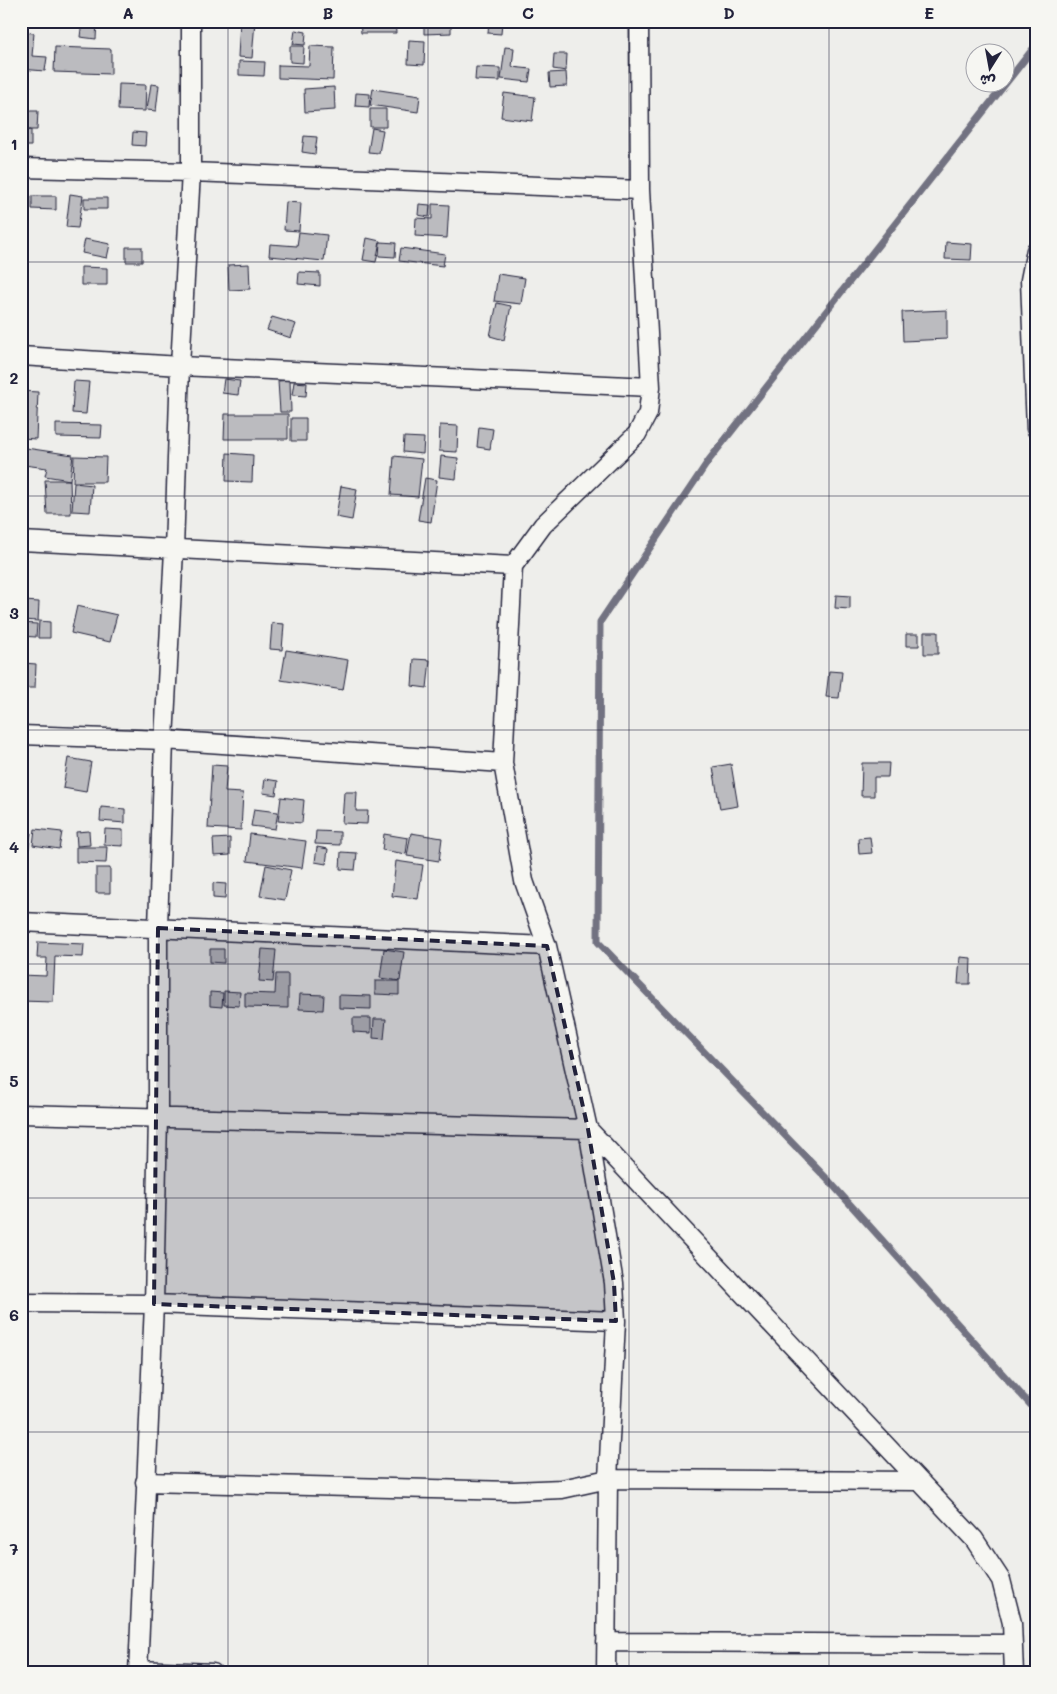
<svg xmlns="http://www.w3.org/2000/svg" width="1057" height="1694" font-family="Mali,'Playpen Sans Arabic',sans-serif">
<style>
.lines{fill:none;stroke-linecap:round;stroke-linejoin:round}
.stream{stroke:#727281;stroke-width:7}
.building{fill:#bbbbbf;stroke:#22223b}
.minor-casing{stroke:#22223b;stroke-width:21}
.minor{stroke:#f6f6f2;stroke-width:18}
.marked{fill:#22223b;fill-opacity:0.2;stroke:#22223b;stroke-width:4;stroke-dasharray:10 6;stroke-linejoin:round}
.grid{fill:none;stroke:#22223b;stroke-width:1;stroke-opacity:0.55}
.neatline{fill:none;stroke:#22223b;stroke-width:2}
.grid-label{font-size:16px;text-anchor:middle;font-weight:bold;fill:#22223b}
</style>
<rect width="100%" height="100%" fill="#eeeeeb"/>
<filter id="ink" filterUnits="userSpaceOnUse"><feTurbulence type="fractalNoise" baseFrequency=".02" numOctaves="2"/><feDisplacementMap in="SourceGraphic" scale="10" xChannelSelector="R" yChannelSelector="G"/><feConvolveMatrix kernelMatrix="1 2 1 2 8 2 1 2 1" color-interpolation-filters="sRGB"/></filter>
<g filter="url(#ink)">
<g class="lines">
<path class="stream" d="M1036,45l-327,415 -109,162 -2,320 232,240 206,229"/>
</g>
<path class="building" d="M82,21h15l-1,18 -16,-2z
M134,21h16l-1,7 -16,-1z
M240,21h15l-3,37 -14,-1z
M360,21h35l1,12h-35z
M424,21h27v12l-27,1z
M489,21h13l-1,13 -13,-1z
M295,30l11,2 -1,13 -12,-1z
M21,32l13,1 -2,23 15,1 -2,14 -24,-2z
M409,40l16,1 -1,24 -16,-1z
M290,46h14l-1,17 -13,-1z
M310,46l24,1 -1,33 -55,-2v-13l31,1z
M55,47l56,2v25l-57,-2z
M505,47l9,1 -2,19 19,2 -2,13 -28,-3z
M554,54h13l-1,17 -13,-2z
M239,61l26,1 -1,14 -25,-1z
M476,67l24,1v13l-25,-1z
M566,72l1,14 -17,1 -1,-14z
M119,84l27,1 -1,26 -27,-1z
M151,84l8,1 -3,26 -9,-1z
M334,87l1,23 -30,2 -1,-23z
M373,89l47,7 -2,16 -48,-7z
M356,93l14,1 -1,13 -14,-1z
M504,93l31,4 -3,24 -31,-4z
M370,109h16v18h-16z
M21,111h17l-1,19h-16z
M372,128l11,2 -4,23 -11,-1z
M31,130v16h-10v-15z
M133,132l13,1 -1,13 -13,-1z
M304,136l13,1 -2,17 -13,-2z
M21,194l9,2 -2,11 -7,-1z
M70,194l13,2 -5,32 -12,-1z
M32,196h24v14l-24,-1z
M84,198h23v11h-23z
M286,202l15,1 -2,28 -15,-1z
M419,204l11,1 -1,12 -11,-2z
M432,204l17,1 -2,33 -32,-2 1,-18 16,1z
M299,232l28,3 -3,26 -55,-5 1,-12 27,2z
M367,238l13,3 -4,21 -13,-2z
M85,239l25,5 -3,14 -25,-5z
M380,242l16,1 -1,14 -16,-1z
M946,242l26,2 -1,16 -26,-1z
M126,247h16v15h-16z
M401,248l44,6 -2,12 -44,-5z
M249,264l1,25 -21,1 -1,-25z
M81,267l26,1v17h-26z
M299,272l21,1v13l-22,-2z
M498,274l27,4 -4,26 -27,-3z
M497,303l14,3 -7,34 -14,-4z
M947,310v29l-44,2 -1,-29z
M272,317l24,7 -5,14 -24,-8z
M224,379l16,2 -2,14 -16,-2z
M290,380l1,32h-11l-2,-31z
M74,381l15,1 -3,32 -14,-1z
M294,382l13,1 -1,13 -14,-1z
M21,391l17,1 -2,47 -15,-1z
M225,414h63v25h-64z
M291,418h15v23h-15z
M56,424l46,1 -1,13 -45,-1z
M440,425l18,1 -1,26 -18,-1z
M479,427l14,2 -3,20 -13,-2z
M404,437l20,1 -1,16 -20,-2z
M26,448l47,7 -3,25 -25,-4 2,-8 -23,-3z
M21,452h3l-2,16h-1z
M227,453l26,2 -1,27 -26,-1z
M74,456l32,1 -1,25h-32z
M394,456l28,3 -4,38 -27,-2z
M441,456l17,2 -2,21 -17,-2z
M425,478l12,2 -6,42 -13,-2z
M45,480h25l1,34h-24z
M74,483l18,2 -2,27 -18,-1z
M341,486l16,3 -5,31 -16,-3z
M836,595l14,1v13l-15,-1z
M24,601l15,1 -1,19 -16,-1z
M77,606l40,9 -7,27 -39,-9z
M39,621l11,1v16h-12z
M21,623l16,1 -1,13 -15,-1z
M272,623l12,1 -2,26 -12,-1z
M924,632h14v22h-14z
M906,634h13v12h-13z
M286,650l62,10 -5,30 -62,-10z
M414,659l16,1 -3,28 -15,-2z
M23,663l13,1 -1,24h-14z
M829,671l13,1 -3,26 -13,-1z
M68,758l23,4 -5,30 -23,-4z
M862,763h27l-1,14h-14v19h-13z
M731,764l7,42 -18,3 -7,-42z
M212,765l15,1 -2,26 18,1 -2,37 -33,-2z
M265,779l13,2 -2,14 -13,-2z
M344,792h13l-1,19h12l-1,13 -25,-1z
M281,797l23,3 -2,23 -24,-2z
M101,807l24,2v14l-25,-2z
M21,808l4,1 -2,12h-2z
M254,809l24,3 -3,17 -24,-3z
M35,829l27,3 -3,17 -26,-4z
M105,829l18,1v16l-19,-1z
M89,831l1,14 -13,1 -1,-14z
M316,831l24,1v13l-25,-1z
M21,832l10,1 -4,27 -6,-1z
M411,833l31,5 -3,23 -32,-5z
M250,834l56,7 -4,27 -55,-7z
M384,834l24,4 -2,16 -24,-4z
M870,837l2,16 -13,1 -1,-16z
M230,838v17l-16,1 -1,-17z
M76,847h31l-1,16 -30,-1z
M317,847l11,2 -2,15 -11,-2z
M341,852l16,1 -2,17 -15,-1z
M396,861l27,4 -5,34 -26,-3z
M266,865l25,5 -6,30 -25,-4z
M96,868h14v25h-14z
M213,883l13,1 -1,15 -12,-1z
M38,942l46,2 -1,13 -28,-1 -2,46 -32,-1v-26l25,1 1,-18h-10z
M210,949h14v14l-14,-1z
M262,949l14,1 -3,32 -14,-1z
M384,949l20,3 -4,29 -20,-3z
M960,957l11,1 -1,26h-12z
M276,974h12v34l-43,-1v-14l30,1z
M375,981h24v14l-24,-1z
M224,991l16,1 -1,14 -15,-1z
M210,992l13,1 -1,14 -12,-1z
M300,994l24,1 -1,15 -24,-1z
M339,995l32,1v13l-32,-1z
M353,1018h18v15l-18,-1z
M374,1019h12l-2,20 -11,-1z"/>
<g class="lines">
<g class="minor-casing">
<path id="minor" d="M21,168l170,4 449,18
M1036,250l-6,30 6,149
M21,356l159,10 471,21
M21,541l492,25
M21,735l143,5 339,23
M21,922l526,24
M21,1114l567,15 386,410 27,41 11,43 2,50
M21,1303l133,1 462,17
M145,1482l368,9 49,-2 46,-10 311,2
M606,1642l407,2
M138,1670l75,3
M138,1673l16,-369 4,-187v-189l6,-188 10,-190 6,-184 11,-194v-151
M606,1673l2,-194 8,-158 -2,-38 -26,-154 -41,-183 -23,-65 -21,-118 10,-197 30,-41 94,-91 11,-21 3,-26 -11,-197 -1,-169"/>
</g>
<use href="#minor" class="minor"/>
</g>
</g>
<path class="marked" d="M158,928l389,18 41,183 26,154 2,38 -462,-17z"/>
<path class="grid" d="M228,21v1652M428,21v1652M629,21v1652M829,21v1652M21,262h1015M21,496h1015M21,730h1015M21,964h1015M21,1198h1015M21,1432h1015"/>
<rect width="1057" height="1694" fill="none" stroke="#f6f6f2" stroke-width="55"/>
<g transform="translate(990 68) rotate(191)"><circle r="24" fill="#f6f6f2" stroke="#a1a1a9"/>
<path d="M0-4L9 19L0 12L-9 19Z" fill="#22223b"/>
<text y="-8" font-size="14" font-weight="bold" text-anchor="middle" fill="#22223b">ش</text>
</g>
<rect x="28" y="28" width="1002" height="1638" class="neatline"/>
<g class="grid-label">
<text x="128" y="19">A</text>
<text x="328" y="19">B</text>
<text x="528" y="19">C</text>
<text x="729" y="19">D</text>
<text x="929" y="19">E</text>
<text x="14" y="150">1</text>
<text x="14" y="384">2</text>
<text x="14" y="619">3</text>
<text x="14" y="853">4</text>
<text x="14" y="1087">5</text>
<text x="14" y="1321">6</text>
<text x="14" y="1555">7</text>
</g>
</svg>
